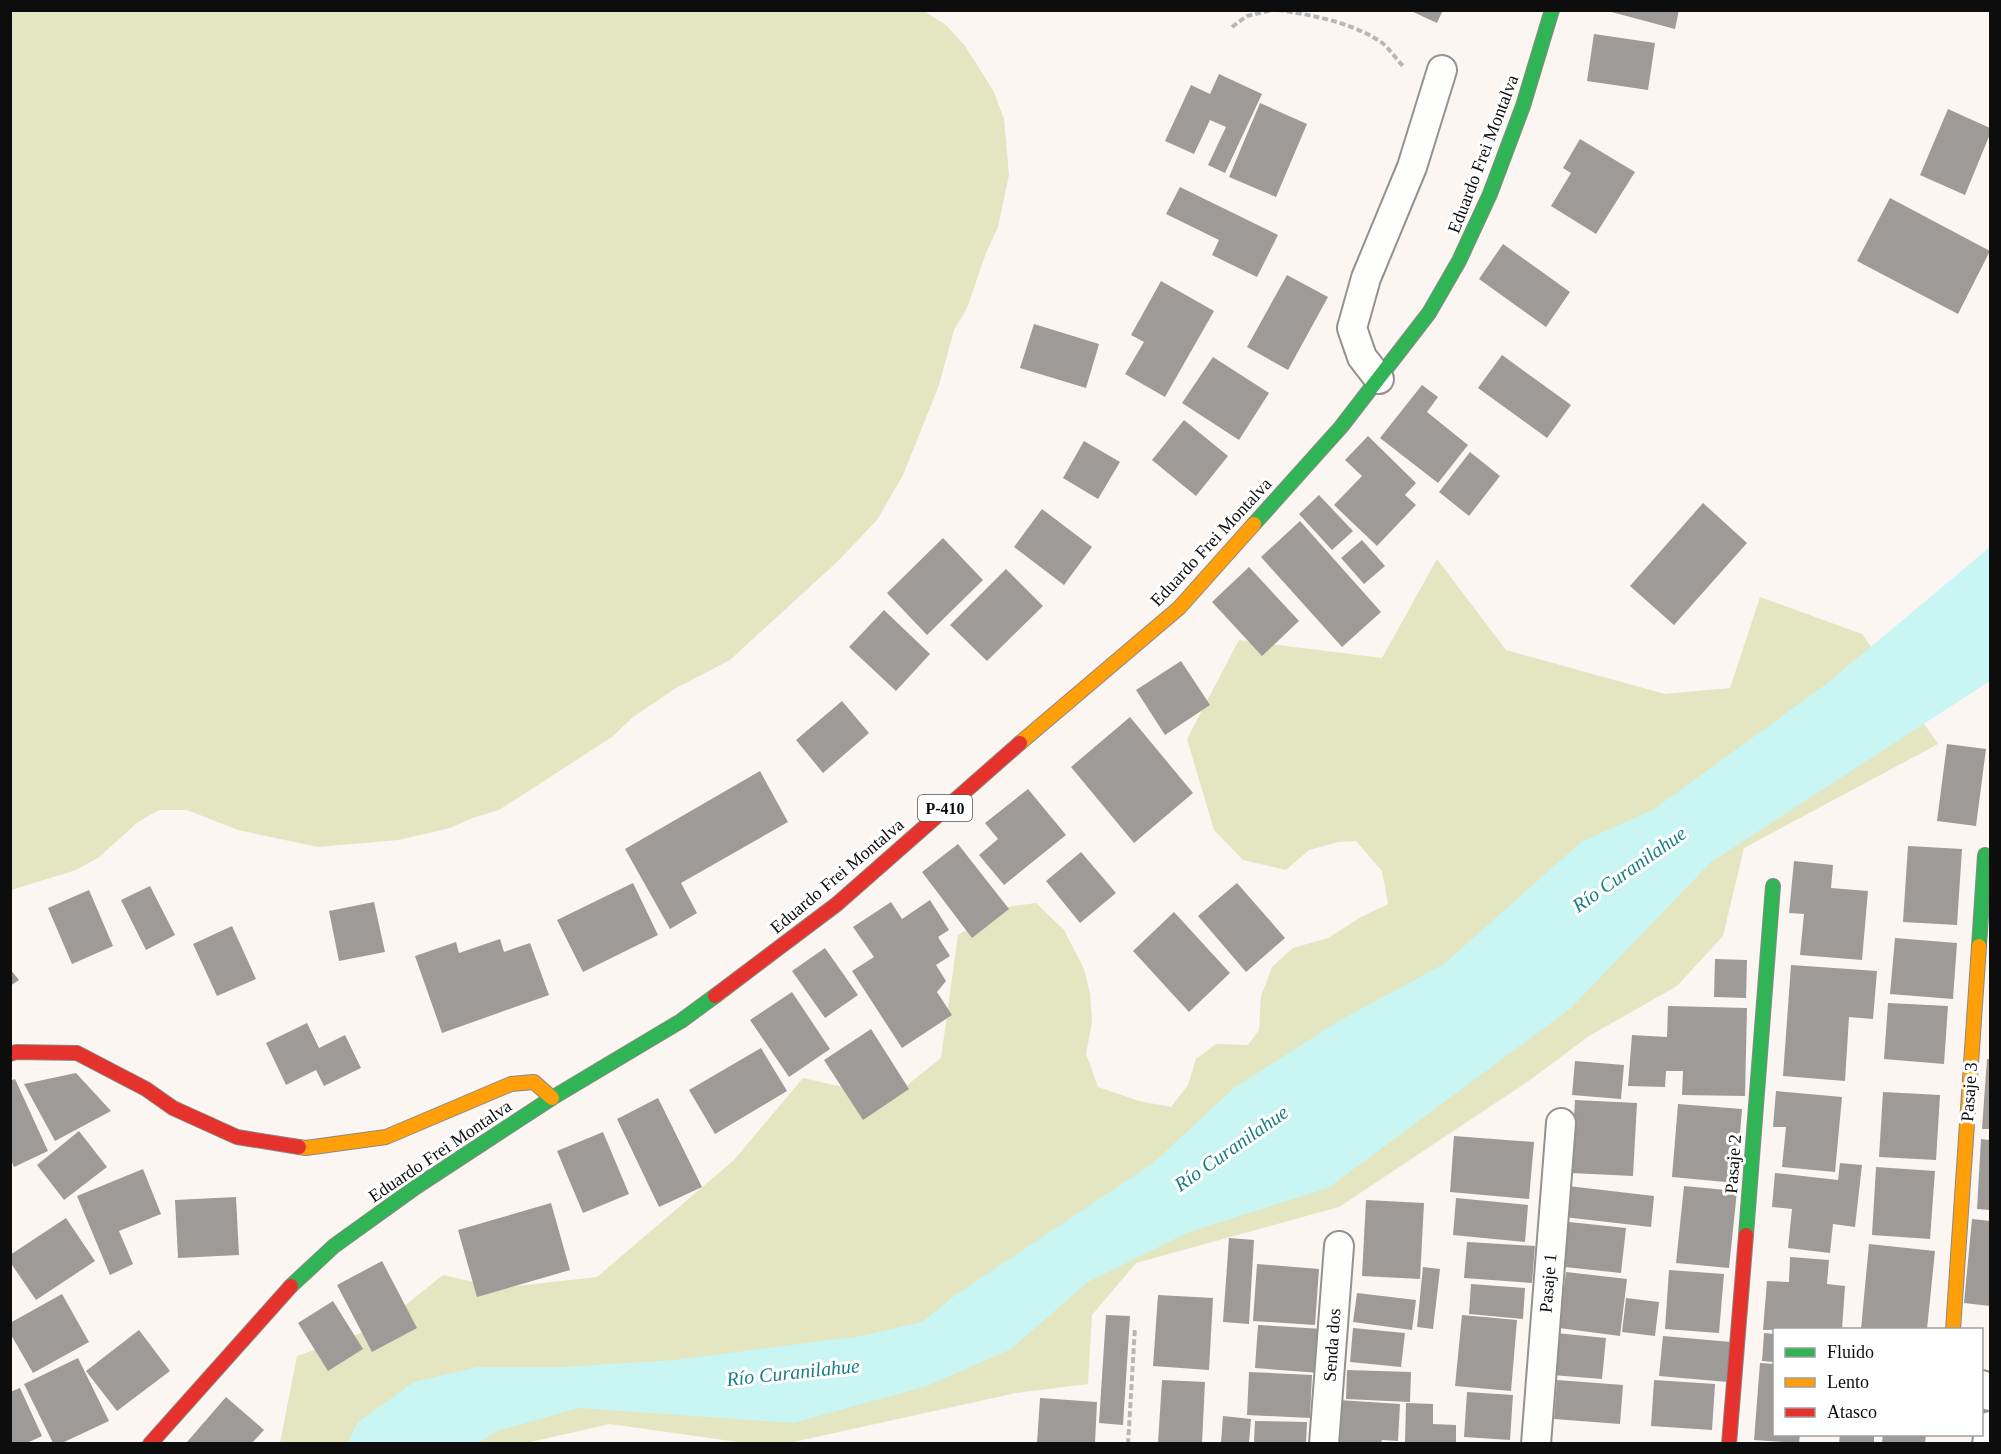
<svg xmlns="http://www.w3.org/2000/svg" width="2001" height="1454" font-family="Georgia,serif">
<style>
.forest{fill:#e3e6c0}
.water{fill:#c9f5f3}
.building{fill:#9e9a98}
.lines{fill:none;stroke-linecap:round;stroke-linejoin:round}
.street-casing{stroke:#949290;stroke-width:32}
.fast-casing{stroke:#8b8987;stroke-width:16}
.slow-casing{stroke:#8b8987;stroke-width:16}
.jam-casing{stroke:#8b8987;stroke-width:16}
.path{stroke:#b8b7b6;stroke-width:4;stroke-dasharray:6 3;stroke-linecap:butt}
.street{stroke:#fefefd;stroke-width:28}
.fast{stroke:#30b455;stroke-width:14}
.slow{stroke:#ff9f0a;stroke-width:14}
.jam{stroke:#e5322d;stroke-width:14}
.labels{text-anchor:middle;stroke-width:6;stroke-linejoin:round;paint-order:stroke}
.shield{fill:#fff;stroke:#565656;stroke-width:1.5}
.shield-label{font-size:16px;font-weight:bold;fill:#0d0d0d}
.street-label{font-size:18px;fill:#0d0d0d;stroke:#fff}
.water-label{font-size:20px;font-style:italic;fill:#177e81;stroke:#fff}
</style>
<rect width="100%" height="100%" fill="#fbf6f2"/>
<path class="forest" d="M922,10l24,15 19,21 29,46 10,27 5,56 -11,52 -12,26 -19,55 -13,22 -15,55 -36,90 -26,45 -39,41 -108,99 -54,28 -43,29 -21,20 -113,73 -27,8 -22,10 -52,12 -80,7 -80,-17 -51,-20h-28l-21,12 -40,36 -22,12 -65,20v-879z
M1437,559l69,91 159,44 65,-6 30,-91 102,37 76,110 -194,104 -21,88 -46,50 -88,50 -59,44 -191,127 -203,56 -44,52 -4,69 -72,9 -227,50h-44l-135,-19 -84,19h-246l17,-87 81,-29 65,-52 56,13 98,-11 137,-117 69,-82 88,20 50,-40 17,-123 49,-28 29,-4 28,27 20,39 6,24 2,29 -6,32 12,33 41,14 32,6 17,-22 8,-26 20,-15 32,1 11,-15 2,-34 11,-29 21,-19 35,-10 35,-22 25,-12 -6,-33 -26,-30 -18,1 -29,8 -23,20 -43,-10 -29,-30 -27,-91 52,-99 143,18z"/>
<path class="water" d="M1990,547v134l-279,181 -141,147 -242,179 -139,44 -101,50 -77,67 -84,37 -134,37 -214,-15 -82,23 -19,12h-130l9,-20 57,-41 63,-15h85l113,-7 186,-24 61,-14 36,-29 195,-130 81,-75 103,-66 107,-58 137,-122 73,-33 171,-124z"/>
<path class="building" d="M1409,10h34l-6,13z
M1604,10h75l-4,19z
M1594,34l61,9 -7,47 -61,-9z
M1219,74l43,20 -37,79 -17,-8 18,-38 -16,-7 -16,34 -29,-13 26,-56 19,9z
M1260,103l47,21 -31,73 -47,-20z
M1948,109l42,19v6l-25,61 -45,-20z
M1580,139l55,33 -39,62 -45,-28 20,-33 -8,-5z
M1180,187l98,48 -21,42 -45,-22 7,-15 -53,-26z
M1890,198l100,53 -32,63 -101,-53z
M1503,244l67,48 -24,35 -67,-48z
M1287,275l41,22 -40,73 -41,-23z
M1161,281l53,30 -49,86 -40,-23 19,-32 -13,-7z
M1034,324l65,20 -13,44 -66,-20z
M1502,355l69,50 -24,33 -69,-50z
M1213,357l56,36 -30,47 -57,-37z
M1422,385l16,12 -11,15 41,33 -30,38 -58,-45z
M1184,420l44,36 -32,40 -44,-36z
M1368,436l48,47 -11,12 11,10 -39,41 -43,-41 28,-29 -17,-16z
M1084,441l36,21 -22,37 -35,-21z
M1470,452l30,24 -31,40 -30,-24z
M1319,495l34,36 -21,19 -33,-36z
M1703,503l44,40 -73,82 -44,-39z
M1042,509l50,38 -28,38 -50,-38z
M1300,521l81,91 -39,35 -81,-90z
M943,538l40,42 -56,55 -40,-42z
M1362,540l23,26 -21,18 -23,-26z
M1249,567l50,54 -37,35 -50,-54z
M1006,569l37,37 -56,55 -37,-36z
M884,610l46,44 -34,37 -47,-44z
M1181,661l29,44 -45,30 -29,-45z
M842,701l27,32 -46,40 -27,-33z
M1130,717l63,76 -59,50 -63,-76z
M1947,744l39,5 -10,77 -39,-5z
M760,771l28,51 -107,61 16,30 -27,16 -45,-80z
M1028,789l38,46 -62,50 -25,-30 19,-16 -13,-16z
M958,844l51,65 -37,29 -50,-66z
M1908,846l54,3 -5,76 -54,-3z
M1081,852l35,41 -36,30 -34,-42z
M1794,861l39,4 -2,23 37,3 -6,69 -62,-5 4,-41 -15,-1z
M633,883l25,52 -75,37 -26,-52z
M1237,883l48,55 -39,34 -48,-56z
M150,886l25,49 -29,15 -25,-50z
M89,890l24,56 -41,18 -24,-56z
M930,900l19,30 -11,7 12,19 -14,9 10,16 -9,11 15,23 -50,33 -50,-77 22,-14 -21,-30 38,-25 11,17z
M374,902l11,50 -46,9 -10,-50z
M1174,912l56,61 -41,39 -56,-61z
M232,926l24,53 -39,17 -24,-52z
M1895,938l62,5 -4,56 -63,-5z
M500,939l4,13 26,-9 19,52 -107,38 -27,-77 41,-14 3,11z
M825,948l33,47 -33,23 -33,-47z
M1715,959l32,1 -1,38 -32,-1z
M1791,965l86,6 -4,48 -24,-2 -4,64 -62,-5z
M10,969l9,11 -9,6z
M792,992l38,57 -41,28 -39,-57z
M1888,1003l60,3 -4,58 -60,-5z
M1668,1006l79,2 -2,88 -63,-1 1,-24h-17l-1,16 -37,-1 4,-51 35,2z
M307,1023l12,25 26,-13 16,33 -37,18 -8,-16 -30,15 -20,-42z
M871,1029l38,60 -46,31 -39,-60z
M761,1048l26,43 -72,43 -26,-44z
M1987,1059h3v70h-8z
M1575,1061l49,4 -3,34 -49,-4z
M76,1073l35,38 -56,30 -31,-57z
M15,1079l33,72 -34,16 -4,-9v-77z
M1776,1091l66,6 -7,75 -53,-5 4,-40h-13z
M1883,1092l57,3 -4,65 -57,-3z
M658,1098l44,89 -43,20 -42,-88z
M1575,1100l62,3 -4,73 -62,-3z
M1678,1104l64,5 -6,74 -64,-6z
M79,1131l28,36 -43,33 -27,-35z
M603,1132l26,62 -46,19 -26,-62z
M1454,1136l80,6 -5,57 -79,-7z
M1981,1139l9,1v70l-13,-1z
M1840,1163l22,2 -7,62 -22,-3 -3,29 -42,-5 4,-39 -20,-2 3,-34 63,7z
M1876,1167l59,4 -5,68 -58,-4z
M143,1169l18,45 -42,17 14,33 -23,11 -33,-79z
M1568,1186l86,10 -3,31 -87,-10z
M1684,1186l53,5 -8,77 -53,-5z
M236,1197l3,58 -61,3 -3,-58z
M1456,1198l72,7 -3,37 -72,-7z
M1366,1200l58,3 -4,76 -58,-3z
M551,1203l19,67 -93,27 -19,-67z
M66,1218l29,43 -59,39 -26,-38v-7z
M1972,1219l18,2v85l-26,-3z
M1560,1221l66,7 -5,45 -66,-7z
M1229,1238l25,2 -5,84 -26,-2z
M1467,1242l68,4 -3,37 -68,-5z
M1869,1244l66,7 -8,78h-66z
M1790,1257l39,3 -2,24 18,2 -3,43 -79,1 4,-49 22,1z
M382,1261l35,67 -45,24 -35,-67z
M1257,1264l62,5 -4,56 -62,-4z
M1423,1267l17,2 -7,60 -16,-2z
M1669,1270l55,4 -5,59 -54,-4z
M1566,1272l61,7 -7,57 -61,-8z
M1471,1284l54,4 -2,31 -54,-5z
M1357,1293l59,7 -4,30 -59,-8z
M62,1294l27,48 -56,31 -23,-40v-10z
M1158,1295l55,3 -4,72 -56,-4z
M1626,1298l33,4 -4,34 -33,-4z
M333,1301l30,48 -35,22 -30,-48z
M1106,1315l24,1 -7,109 -24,-2z
M1462,1315l55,5 -6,71 -56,-5z
M1258,1325l65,4 -3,44 -65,-5z
M1353,1328l52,5 -4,34 -51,-5z
M139,1330l31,41 -53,40 -31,-40z
M1556,1333l50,5 -4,41 -50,-4z
M1764,1333l10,1v28l-12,-1z
M1663,1336l68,6 -3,40 -69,-6z
M78,1358l31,63 -47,22h-9l-29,-59z
M1760,1363l14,1v70h26l-1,9 -45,-3z
M1347,1370l64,2 -1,30 -64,-3z
M1249,1372l63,3 -2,43 -63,-3z
M1162,1380l43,2 -3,61h-44z
M1557,1380l66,5 -3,39 -66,-5z
M1654,1380l61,4 -3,46 -61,-4z
M20,1388l22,48 -15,7h-17v-51z
M1467,1392l46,3 -3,45 -46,-3z
M226,1397l38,33 -12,13h-63l-2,-1z
M1040,1398l57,4 -2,41h-58z
M1339,1400l61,4 -2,37 -16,-1 -1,3h-45z
M1406,1403l27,1v20l23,1v18h-51z
M1223,1416l28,3 -2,24h-28z
M1255,1421l52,1 -1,21h-52z
M1840,1434h34v9h-35z
M1883,1434h43l-1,9h-43z"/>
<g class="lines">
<g class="street-casing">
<path id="street" d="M1379,379l-17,-22 -10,-29 14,-50 46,-111 30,-97
M1982,1385l8,11
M1324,1444l15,-198
M1536,1444l25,-321
M1987,1444l3,-18"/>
</g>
<g class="fast-casing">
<path id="fast" d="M1254,524l87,-97 88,-114 30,-52 31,-67 33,-88 29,-96
M1979,946l6,-91
M1746,1235l27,-349
M291,1286l43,-40 82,-59 136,-89 129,-77 34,-25"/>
</g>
<g class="slow-casing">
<path id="slow" d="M1020,743l159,-135 75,-84
M299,1147l7,1 80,-11 125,-53 23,-2 18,16
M1953,1330l26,-384"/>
</g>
<g class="jam-casing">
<path id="jam" d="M715,996l122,-92 183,-161
M10,1054l6,-2 61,1 69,36 27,19 64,29 62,10
M150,1444l141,-158
M1729,1444l17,-209"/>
</g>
<path class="path" d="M1278,10c34,5 73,12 103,32 8,6 15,17 22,24
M1232,27l15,-11 25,-6
M1128,1444l7,-117"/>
<use href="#street" class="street"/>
<use href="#fast" class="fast"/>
<use href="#slow" class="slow"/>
<use href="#jam" class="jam"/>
</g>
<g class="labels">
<rect class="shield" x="918" y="795" width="54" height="26" rx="4.5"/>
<g class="shield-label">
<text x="945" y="814">P-410</text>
</g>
<g class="street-label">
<text transform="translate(1483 154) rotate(-69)" y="6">Eduardo Frei Montalva</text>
<text transform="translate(1211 542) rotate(-47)" y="6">Eduardo Frei Montalva</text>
<text transform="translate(837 876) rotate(-40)" y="6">Eduardo Frei Montalva</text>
<text transform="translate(1969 1092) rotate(-86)" y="6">Pasaje 3</text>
<text transform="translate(440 1151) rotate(-34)" y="6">Eduardo Frei Montalva</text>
<text transform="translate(1733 1164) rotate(-86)" y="6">Pasaje 2</text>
<text transform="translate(1548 1283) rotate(-85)" y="6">Pasaje 1</text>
<text transform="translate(1332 1345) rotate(-86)" y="6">Senda dos</text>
</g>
<g class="water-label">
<text transform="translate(1629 869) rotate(-35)" y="7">Río Curanilahue</text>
<text transform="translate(1231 1148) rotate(-35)" y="7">Río Curanilahue</text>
<text transform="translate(793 1372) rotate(-6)" y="7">Río Curanilahue</text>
</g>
</g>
<rect width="2001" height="1454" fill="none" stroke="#0d0d0d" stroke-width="24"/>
<rect x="1773" y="1328" width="210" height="108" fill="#ffffff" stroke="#9e9e9e" stroke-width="1.5"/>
<rect x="1785" y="1348" width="30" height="9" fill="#30b455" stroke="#9e9e9e" stroke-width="1.5"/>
<text x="1827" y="1358" font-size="18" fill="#0d0d0d">Fluido</text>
<rect x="1785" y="1378" width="30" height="9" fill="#ff9f0a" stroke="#9e9e9e" stroke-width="1.5"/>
<text x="1827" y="1388" font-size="18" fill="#0d0d0d">Lento</text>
<rect x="1785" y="1408" width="30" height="9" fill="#e5322d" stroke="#9e9e9e" stroke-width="1.5"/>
<text x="1827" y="1418" font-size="18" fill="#0d0d0d">Atasco</text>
</svg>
